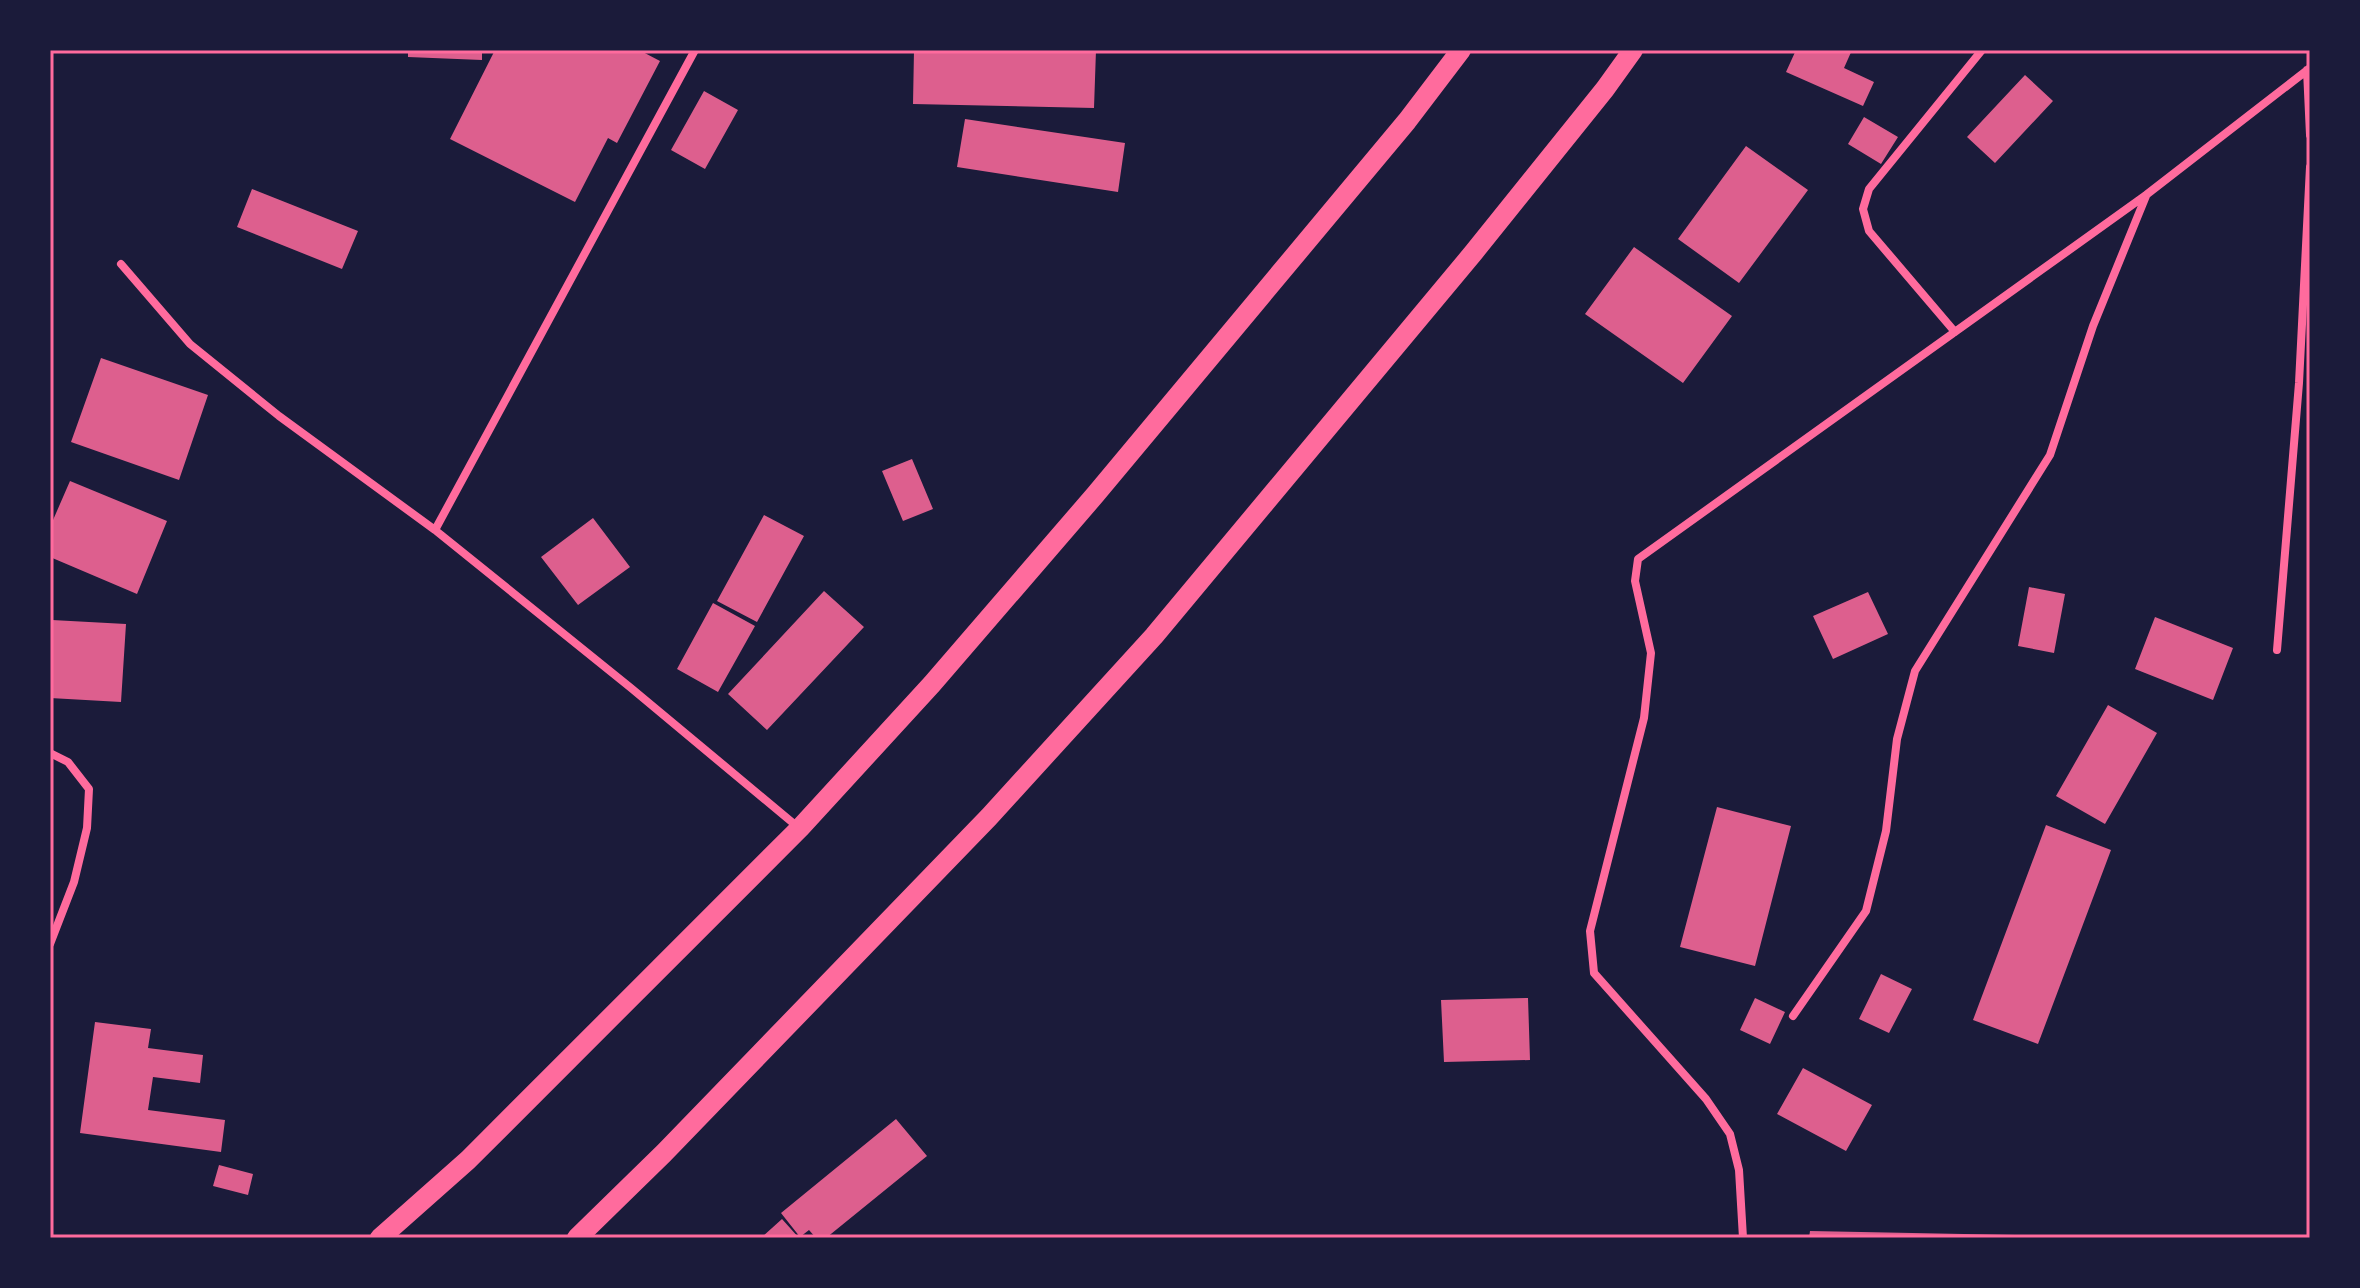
<svg xmlns="http://www.w3.org/2000/svg" width="2360" height="1288" font-family="'Noto Sans',sans-serif">
<style>
.building{fill:#dd5f8e}
.lines{fill:none;stroke-linecap:round;stroke-linejoin:round}
.minor{stroke:#ff6b9d;stroke-width:8}
.primary{stroke:#ff6b9d;stroke-width:20}
.neatline{fill:none;stroke:#ff6b9d;stroke-width:3}
</style>
<rect width="100%" height="100%" fill="#1b1b3a"/>
<path class="building" d="M408,50h74v10l-74,-3z
M495,50h144l21,11 -43,82 -9,-5 -33,64 -125,-63z
M914,50h182l-2,58 -181,-4z
M1796,50h56l-8,18 30,14 -11,24 -77,-34z
M2025,75l28,26 -58,62 -28,-26z
M704,91l34,19 -33,59 -34,-19z
M1864,117l34,20 -17,27 -33,-20z
M965,119l160,24 -7,49 -161,-25z
M1746,146l62,44 -69,93 -61,-44z
M252,189l106,42 -16,38 -105,-42z
M1634,247l98,69 -49,67 -98,-69z
M101,358l107,37 -29,85 -108,-38z
M912,459l21,50 -30,12 -21,-50z
M70,481l97,40 -30,73 -87,-37v-30z
M764,515l40,21 -47,86 -40,-21z
M593,518l37,49 -52,38 -37,-48z
M2029,587l36,7 -11,59 -36,-7z
M824,591l40,36 -97,103 -39,-36z
M1868,592l20,42 -55,25 -20,-43z
M713,603l42,23 -37,66 -41,-23z
M2155,617l78,31 -20,52 -78,-31z
M52,620l74,4 -5,78 -71,-4z
M2108,705l49,28 -52,91 -49,-28z
M1717,807l74,19 -36,140 -75,-19z
M2046,825l65,25 -73,194 -65,-24z
M1881,974l31,15 -23,44 -30,-14z
M1528,998l2,62 -86,2 -3,-62z
M1755,998l30,14 -15,32 -30,-14z
M95,1022l56,7 -3,19 55,7 -3,28 -47,-6 -5,33 77,10 -4,32 -141,-19z
M1803,1068l69,37 -26,46 -69,-37z
M896,1119l31,37 -101,82h-10l-7,-8 -9,7 -19,-24z
M219,1165l34,9 -5,21 -35,-9z
M782,1219l17,19h-38z
M1810,1231l205,4v3h-206z"/>
<g class="lines">
<path class="minor" d="M2307,70l3,65
M121,264l69,80 89,72 156,114 196,158 168,140
M1955,332l-86,-101 -6,-22 6,-20 113,-139
M435,530l260,-480
M2277,650l22,-267 11,-216
M50,753l18,9 21,27 -2,39 -13,54 -24,62
M1793,1016l73,-105 20,-80 11,-92 18,-68 135,-216 43,-129 53,-130
M1743,1238l-4,-68 -9,-36 -24,-35 -112,-126 -4,-42 54,-213 7,-65 -16,-72 3,-22 508,-364 164,-127"/>
<path class="primary" d="M380,1238l88,-78 332,-332 132,-144 163,-189 312,-374 54,-71
M577,1238l87,-85 325,-336 165,-181 320,-384 131,-163 28,-39"/>
</g>
<rect width="2360" height="1288" fill="none" stroke="#1b1b3a" stroke-width="104"/>
<rect x="52" y="52" width="2256" height="1184" class="neatline"/>
</svg>
